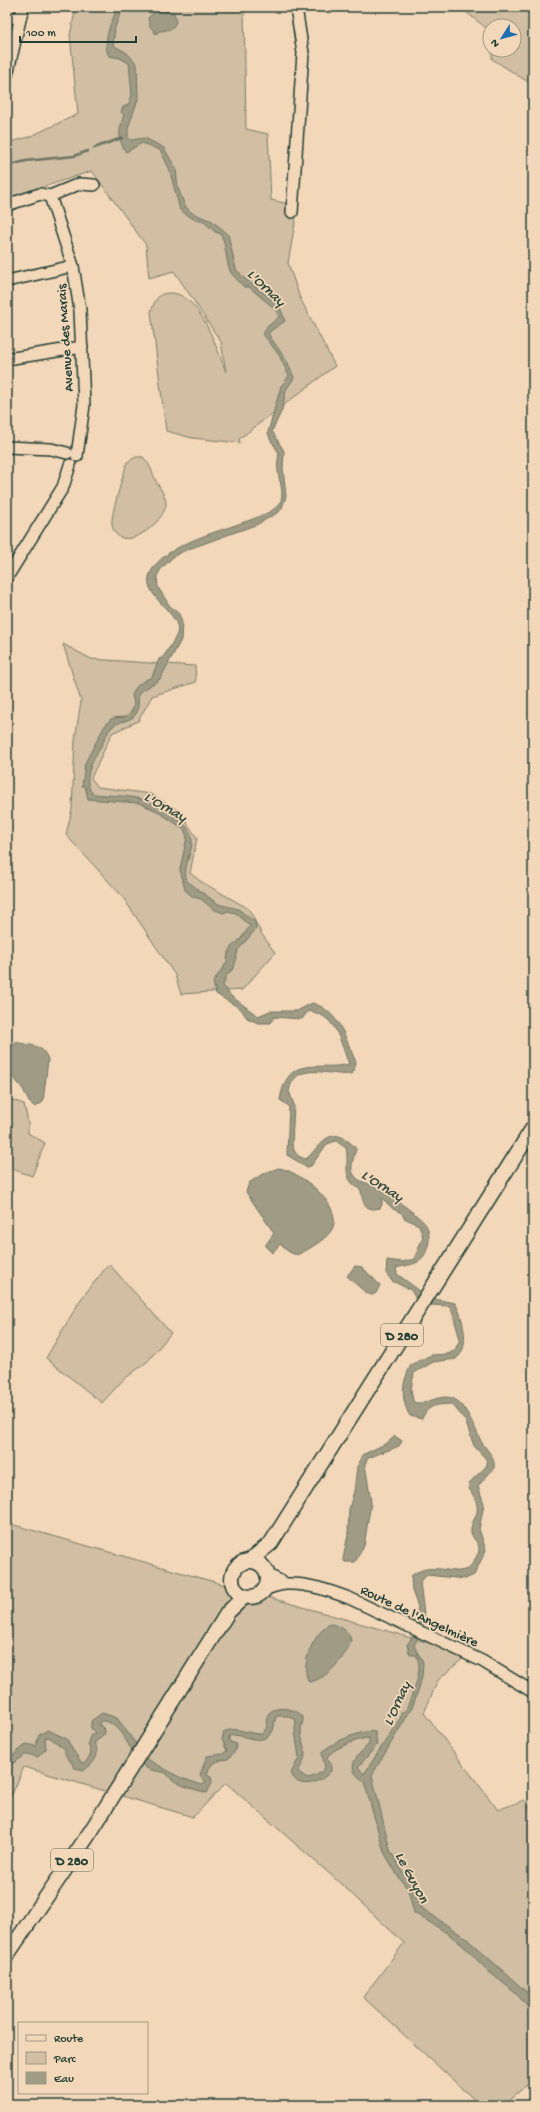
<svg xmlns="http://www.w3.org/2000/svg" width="540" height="2112" font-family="'Gochi Hand',sans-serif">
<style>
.green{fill:#d1bea3;stroke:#787e6c}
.water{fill:#9f9b84;stroke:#6c7564}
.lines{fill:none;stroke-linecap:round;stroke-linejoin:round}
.stream{stroke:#6c7564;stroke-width:2.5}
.minor-casing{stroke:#1f3d34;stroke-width:14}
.major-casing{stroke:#1f3d34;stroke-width:17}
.minor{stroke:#f3d7b9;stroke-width:11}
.major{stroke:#f3d7b9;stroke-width:14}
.labels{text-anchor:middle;stroke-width:3.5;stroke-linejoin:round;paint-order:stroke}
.shield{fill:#f3d7b9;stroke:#5f6b5c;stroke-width:1}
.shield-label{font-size:13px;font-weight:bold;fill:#1f3d34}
.street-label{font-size:14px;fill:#1f3d34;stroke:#f3d7b9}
.water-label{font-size:15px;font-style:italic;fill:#324b40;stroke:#f3d7b9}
</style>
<rect width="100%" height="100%" fill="#f3d7b9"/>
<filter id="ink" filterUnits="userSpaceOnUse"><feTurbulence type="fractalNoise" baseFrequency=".025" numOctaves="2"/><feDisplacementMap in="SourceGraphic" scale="8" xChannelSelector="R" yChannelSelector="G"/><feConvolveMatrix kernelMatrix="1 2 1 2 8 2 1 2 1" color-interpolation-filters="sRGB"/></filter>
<g filter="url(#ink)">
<path class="green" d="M76,7h168l2,122 22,5 3,66 27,6 -10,57 12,35 35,68 -96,73 1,4 -48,-5 -26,-7 -15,-119c3,-9 5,-18 17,-19 31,-3 49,56 58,79l-5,-30 -47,-71 -25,7 -3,-33 -54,-74 -85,28v-56l22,-6 49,-23 -8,-79z
M467,7h66v78l-41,-26v-9h22v-24h-24v5l-24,-19z
M136,457h7c7,7 9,15 13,24 3,6 10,15 10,22 0,20 -47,55 -54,22 -2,-9 12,-51 15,-63z
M63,644l28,15 104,7 1,16 -44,14 -14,25 -26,12 -21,45 7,9 53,7 28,17 18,27 -7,35 10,8 49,28 12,24 14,20 -33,37 -61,4 -6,-19 -53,-79 -56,-61 6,-26 3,-69 6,-39z
M7,1093l5,7 12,4 4,18v11l17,10 -13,33 -25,-9z
M109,1264l62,69 -24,29 -24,18 -21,23 -56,-45 35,-59z
M7,1523l461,131 -30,26 -14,33 74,97 26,-10 9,11v269l-30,25h-23l-117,-108 41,-54 -64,-60 -114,-100 -33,34 -169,-50 -17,39z"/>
<path class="water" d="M118,7h5l-8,20 -2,18 14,8 10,11 1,35 -10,29v10l3,2 14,-2 19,10 12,21 2,19 7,18 7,7 20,8 16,13 8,35 8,9 30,23 6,6 5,14 -16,11v3l19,28 6,15 -8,12 -4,20 -10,21 12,20 -1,17 3,28 -4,12 -3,4 -21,12 -72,26 -12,6 -13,13 -4,7 1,11 11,18 10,9 3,8 -1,18 -21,39 -21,14c-2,7 1,15 -3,21 -6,8 -18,7 -24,13 -6,6 -7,13 -11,19 -7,15 -19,29 -10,46l4,2c15,2 33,1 49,6 16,4 49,23 48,41 0,14 -10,26 -5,40l31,23 20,5 17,13 1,7 -18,21 -4,18 -8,8 -3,10 8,10 27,20 12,-5h27l15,-8c28,8 33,36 44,59l-2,9 -3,3c-20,3 -56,-15 -62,17l5,14 -2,39c2,8 5,13 14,15 12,-10 22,-33 41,-19 3,3 7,5 9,9 -2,8 -7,19 -2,26 5,8 16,8 24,13 10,6 42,28 48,37 3,6 4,14 2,21 -6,20 -14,17 -32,22l1,6 23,17 14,8 21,4c7,11 13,36 7,48 -1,3 -4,6 -6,8l-23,3 -19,11 -3,16 2,12 3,2c12,1 24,-9 36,-5 14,5 23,31 29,43 5,9 15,16 13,27l-16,18 6,18 -5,25 7,21 -12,25 -9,4 -38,-4 -7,7 5,40 -11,24 9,17 -1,14 -5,17 -5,14 -40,67 18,75 12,21 10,10 10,27 45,31 63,56 3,5v16c-10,-20 -28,-31 -45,-45 -9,-8 -16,-18 -26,-26 -14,-13 -32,-22 -48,-32l-6,-24 -9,-11 -15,-26 -20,-71c-21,-13 -7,-25 5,-37v-6c-9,0 -39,11 -42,20l4,6v7c-9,11 -33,21 -40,2l8,-15 -4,-28 1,-10 -7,-4h-13l-3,15c-13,18 -28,1 -44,5v5l7,3 -1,7 -7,8c-11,1 -19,4 -21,16l4,2 1,6 -5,10c-16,-5 -31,-7 -41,-20 -7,-2 -16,-2 -21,-6 -14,-10 -23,-47 -44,-46l-2,3 6,6 -1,5 -10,8c7,11 1,20 -10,27l-9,-2 -10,-14v-5l-16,-12 -4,1 1,11 -8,8 -11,-3 -20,13v-7l20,-16 9,2 3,-11 9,-5 19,9 5,10 10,14 4,-1 5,-8 -3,-11 2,-7 5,-3 -4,-5v-7l11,-8 15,5 30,41 34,19 21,7 4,-3 -6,-7 7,-19 16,-2 4,-3 -5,-12 2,-7c12,-7 25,3 38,2l5,-7 -1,-8 3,-6c8,-8 27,-5 34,4 1,5 -3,10 -2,15 2,19 9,21 -3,39l7,7c8,0 16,-4 20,-11l-3,-14c5,-9 44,-25 53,-21l2,13 -19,22 6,7 37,-57v-4l5,-3c5,-15 19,-39 10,-55h-6l-3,-10 7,-11 4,-27 -6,-16 -1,-15c25,-20 50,9 63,-15 1,-3 5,-7 5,-11 1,-7 -7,-11 -8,-18 -1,-8 5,-14 6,-20 2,-9 -5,-19 -9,-25 3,-9 13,-14 19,-22l-1,-6 -12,-13 -9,-26 -13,-16c-15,1 -24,0 -30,15l-12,-3c-10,-17 -8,-34 1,-51l20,-10 17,-1 7,-4 5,-11 -9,-31 -2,-2 -19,-1 -14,-6 -5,-9 -19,-9 -6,-8 1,-13 15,2 12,-3 9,-22 -4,-12 -15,-7 -2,-5 -9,-4 -11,-11v7l-2,3c-14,4 -18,-5 -19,-18 -21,-13 -11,-22 -15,-42l-10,-7 -9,3 -16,22 -4,1 -20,-12 2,-49 -9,-6c8,-48 37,-28 69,-36 -10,-24 -12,-49 -41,-53l-6,8 -28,-2 -3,6h-13l-11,-5 -6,-9 -25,-15 -3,-12 14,-20 1,-9 3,-6 8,-6 11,-15 -14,-13 -8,-2 -5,2 -10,-4 -12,-10 -8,-2 -8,-7 -5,-21 7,-32 -3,-8 -27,-18 -18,-8 -51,-4 -3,-13h-3l3,-23 19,-36 7,-8c4,-2 8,-1 13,-2 9,-3 12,-13 8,-21 3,-11 9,-14 20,-19l7,-18 4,-2c5,-7 11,-16 14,-23 7,-20 -37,-38 -27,-60 18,-42 124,-50 131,-73 3,-11 -2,-20 -3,-30 -1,-6 0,-12 1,-18l-9,-14 -2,-7 13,-46 8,-10 -10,-21 -16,-21 5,-8 11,-9 -4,-8 -26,-22h-5l-13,-14 -3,-8 -4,-23 -3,-8 -6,-2 -13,-12h-7l-15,-10 -11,-42 -9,-18 -18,-7 -16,9c-9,-13 -7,-23 -2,-37l-3,-3 2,-5 5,-2 4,-10 -3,-32 -9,-5 -11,-2c-8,-14 3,-36 9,-49z
M158,9l16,4c6,13 -4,18 -15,18l-3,3 -6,-8 -2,-8z
M15,1042c15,4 28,1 33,18l-5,42 -8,5 -6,-5 -6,-13 -16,-19v-25z
M279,1168c20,3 63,36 54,59 -4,11 -23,21 -33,27 -8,2 -14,-4 -20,-10l-8,9 -7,-7 9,-13 -28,-41 3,-9 15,-10z
M355,1266l7,1 18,18 -4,8 -4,2 -6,-2 -19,-17z
M395,1436l7,5 -3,5 -31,12 -3,6 6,38 -7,44 -9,16h-10l-2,-3 5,-24 1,-26 5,-18 3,-24 5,-12 25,-12z
M330,1624c9,1 20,7 21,17 -5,16 -25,39 -42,41 -10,-17 5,-49 21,-58z"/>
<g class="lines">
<path class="stream" d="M94,148l28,-10
M7,166l19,-5 48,-5 14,-5"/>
<g class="minor-casing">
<path id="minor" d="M7,16l13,3
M7,75l16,-68
M50,196l23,70 7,44 4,95 -7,51
M7,205l33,-11 10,2 29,-12 15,1
M292,212l11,-159 -7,-46
M7,281l66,-15
M7,359l75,-12
M7,447l44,2 16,4
M7,577l56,-90 7,-22
M268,1575l18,9
M266,1589c6,-2 14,-5 21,-5 21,-1 43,7 62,14l133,63 51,31"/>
</g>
<g class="major-casing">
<path id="major" d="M232 1579a18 18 0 1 1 36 0a18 18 0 1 1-36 0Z
M249,1561l22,-18 262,-415
M7,1955l84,-124 137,-219 17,-16"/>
</g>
<use href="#minor" class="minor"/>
<use href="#major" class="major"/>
</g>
</g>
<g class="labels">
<g class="shield">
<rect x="381" y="1324" width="42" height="22" rx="3"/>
<rect x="51" y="1849" width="42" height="22" rx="3"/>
</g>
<g class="shield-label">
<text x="402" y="1340">D 280</text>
<text x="72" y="1865">D 280</text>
</g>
<g class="street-label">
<text transform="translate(64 338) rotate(-94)" y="5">Avenue des Marais</text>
<text transform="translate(420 1615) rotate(25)" y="5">Route de l'Angelmière</text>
</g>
<g class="water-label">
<text transform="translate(267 287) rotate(44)" y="5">L'Ornay</text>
<text transform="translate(166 806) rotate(30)" y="5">L'Ornay</text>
<text transform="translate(383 1185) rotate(33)" y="5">L'Ornay</text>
<text transform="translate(396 1703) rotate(-65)" y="5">L'Ornay</text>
<text transform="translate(413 1877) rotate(62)" y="5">Le Guyon</text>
</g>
</g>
<rect width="540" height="2112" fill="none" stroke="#f3d7b9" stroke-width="24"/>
<rect x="12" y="12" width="516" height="2088" fill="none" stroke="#1f3d34" stroke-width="1.5" filter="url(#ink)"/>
<rect x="18" y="2022" width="130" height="72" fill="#f3d7b9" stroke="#9e9984"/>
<rect x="26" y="2035" width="20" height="6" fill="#f3d7b9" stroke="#9e9984"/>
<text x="54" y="2042" font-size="12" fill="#1f3d34">Route</text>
<rect x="26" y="2052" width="20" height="12" fill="#d1bea3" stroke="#9e9984"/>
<text x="54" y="2062" font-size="12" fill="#1f3d34">Parc</text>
<rect x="26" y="2072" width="20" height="12" fill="#9f9b84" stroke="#9e9984"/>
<text x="54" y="2082" font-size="12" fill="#1f3d34">Eau</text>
<g transform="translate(502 38) rotate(233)"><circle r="19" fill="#f3d7b9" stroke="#9e9984"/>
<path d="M0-3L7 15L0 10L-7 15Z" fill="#1f6fb2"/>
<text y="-6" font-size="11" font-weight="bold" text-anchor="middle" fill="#1f3d34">N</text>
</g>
<path d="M20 36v6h116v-6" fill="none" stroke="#1f3d34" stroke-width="2"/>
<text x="26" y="36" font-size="12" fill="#1f3d34" stroke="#f3d7b9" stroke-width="3" paint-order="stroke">100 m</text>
</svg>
